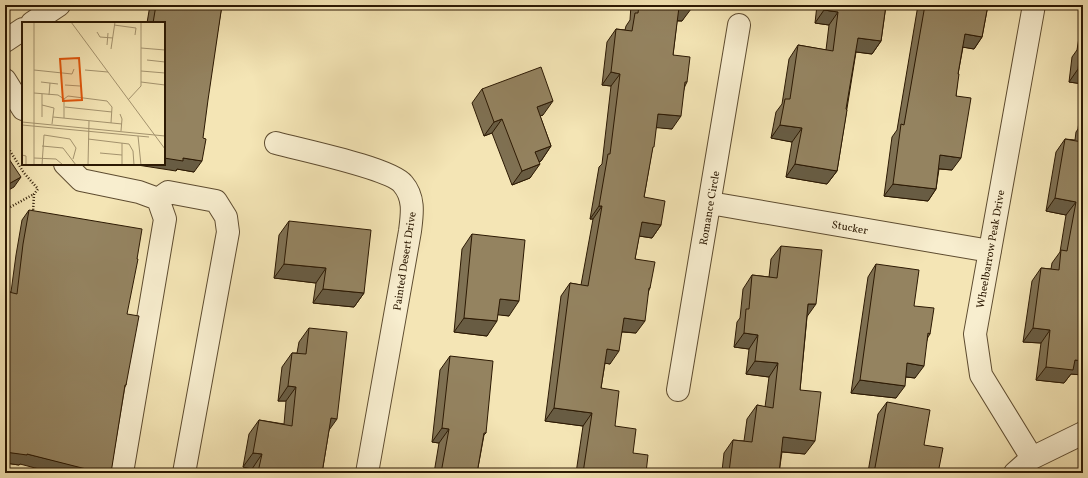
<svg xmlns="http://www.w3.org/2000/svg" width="1088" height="478" font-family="Vollkorn,serif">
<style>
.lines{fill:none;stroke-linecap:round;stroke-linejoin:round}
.minor-casing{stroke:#5e4c30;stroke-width:24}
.path{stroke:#2c1903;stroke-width:2.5;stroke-dasharray:1 2;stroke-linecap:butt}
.minor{stroke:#f8eecf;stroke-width:22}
.wall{fill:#7f7153;stroke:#2c1903}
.shaded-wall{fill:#685c43;stroke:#2c1903}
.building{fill:#948360;stroke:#2c1903}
.labels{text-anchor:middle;stroke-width:3;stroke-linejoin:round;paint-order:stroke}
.street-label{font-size:11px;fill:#2c1903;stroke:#f8eecf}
.inset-road{fill:none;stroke:#a4936e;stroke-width:1}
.view{fill:#df560c;fill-opacity:0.15;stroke:#df560c;stroke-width:2}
.inset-edge{fill:none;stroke:#2c1903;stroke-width:2}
</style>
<rect width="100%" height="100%" fill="#f4e5b5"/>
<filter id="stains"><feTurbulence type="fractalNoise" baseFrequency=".005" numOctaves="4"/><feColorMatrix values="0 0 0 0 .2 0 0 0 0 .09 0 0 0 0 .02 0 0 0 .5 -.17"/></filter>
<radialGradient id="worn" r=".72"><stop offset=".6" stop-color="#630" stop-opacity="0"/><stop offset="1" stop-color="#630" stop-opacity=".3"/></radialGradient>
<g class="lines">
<g class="minor-casing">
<path id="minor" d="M32,23l27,-18
M5,41l18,-12
M5,80l18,29
M276,143c25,7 114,25 127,41 12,14 9,31 7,47l-43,242
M65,164l16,16 58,12 19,7
M158,199l10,-7 48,9 10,16 2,15 -44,241
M710,203l280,48
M678,390l61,-365
M1032,458l-51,-83 -6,-41 59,-329
M122,473l43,-254 -7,-20
M1015,473l17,-15 51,-25"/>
</g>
<path class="path" d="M5,143l19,30 14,16 -4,5 -1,18h2
M5,210l29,-16
M5,473h2"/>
<use href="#minor" class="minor"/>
</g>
<path class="wall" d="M150,5h72l-28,167 -17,-3 -1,2 -12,-148h-17z
M631,5h60l-9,16h-5l-4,34 14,27 -2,4 -13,43 -16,-2 -12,70 17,28 -9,13 -13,-2 -4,23 15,29 -1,2 -13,43 -14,-1 -12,32 -5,-1 -4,25 14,38 31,47h-70l7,-47 -38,-5 16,-125 9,-13 11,2 12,-66h-3l9,-52 3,-3 9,-78 -9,-1 5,-43 9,-13 9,1 1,-4 4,-6z
M817,5h69l-5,36 -9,13 -16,-2 -19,119 -10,13 -41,-7 6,-35 -21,-4 5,-26 6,-8 7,-45 9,-14 28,5 3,-25 -14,-2z
M918,5h70l-6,32 -8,12 -11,-2 -5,27 -2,22 -4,74 -13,-1 -3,20 -8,12 -44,-5 8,-59 5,-7z
M1083,22v62l-14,-2 3,-25 5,-7 4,-25z
M482,89l61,26 -3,1 11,30 -10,15 -2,1 -9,16 -18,7 -20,-52 -8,3 -12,-33z
M1083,91v283l-1,1 -11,-1 -7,9 -28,-3 5,-37 -18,-1 9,-61 9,-13 10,1 1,-6 8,-11 6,-37 -20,-4 10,-59 9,-13 10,1 1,-8 2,-3z
M29,210l98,104 -1,71 -2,3 -105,77 -14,-2v-172l6,1 5,-37 6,-35z
M289,221l75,72 -10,14 -41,-4 3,-20 -42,-5 5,-43z
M472,234l37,82 -11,-2 -11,22 -33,-4 8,-83z
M781,246l26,71 -7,73 5,64 -23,-2 -3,21h-77l3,-4 17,2 2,-18 9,-13 11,1 3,-22 10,-14 8,2 4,-30 -23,-3 3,-25 -15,-2 3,-25 3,-4 3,-29 9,-14 17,2 2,-18z
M876,264l38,42 16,28 -2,3 -13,41 -9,-1 -10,21 -45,-5 17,-116z
M309,328l20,102 -7,43h-71l1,-4 -9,-2 6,-33 10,-14 25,4 2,-23h-8l4,-34 10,-14h5l2,-11z
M450,356l36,77 -2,2 -7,38h-43l5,-30 -7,-1 8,-72z
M887,402l37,43 14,28h-94l2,-4 22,3 10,-58z"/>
<path class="shaded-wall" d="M679,7l12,2 -9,12 -12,-1z
M824,10l14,2 -9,13 -14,-2z
M965,34l17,3 -8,12 -18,-3z
M858,38l23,3 -9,13 -23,-3z
M1078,69l5,1v14l-14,-2z
M611,72l9,2 -9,12 -9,-1z
M553,101l-10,14 -16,6 10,-14z
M658,114l23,2 -9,13 -23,-2z
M502,119l-10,14 -8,3 10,-14z
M780,125l22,3 -10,14 -21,-4z
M551,146l-10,15 -16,6 10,-15z
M940,155l21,3 -9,12 -20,-2z
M164,158h19l19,3 -8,11 -17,-3 -1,2 -45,-7h33z
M540,164l-10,14 -18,7 10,-14z
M795,164l42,7 -10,13 -41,-7z
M21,177l-7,10 -9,5v-6z
M893,184l43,5 -8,12 -44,-5z
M1055,198l21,4 -10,13 -20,-4z
M599,206h3l-9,13h-3z
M642,222l19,3 -9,13 -19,-3z
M284,264l42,4 -10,15 -42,-5z
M323,289l41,4 -10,14 -41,-4z
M500,299l19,2 -10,15 -19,-2z
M808,304h8l-10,14z
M464,318l33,3 -10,15 -33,-4z
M624,318l21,3 -9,12 -21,-2z
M1033,328l17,2 -9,13 -18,-1z
M744,333l14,2 -9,14 -15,-2z
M607,349l12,2 -9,13 -12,-2z
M1075,360l8,1v13l-1,1 -11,-1 -7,9 -28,-3 10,-13z
M755,361l23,2 -9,14 -23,-3z
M907,363l17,3 -9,12 -16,-2z
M860,380l45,6 -9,12 -45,-5z
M288,386l8,1 -10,14h-8z
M554,408l38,5 -9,13 -38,-5z
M331,418l6,1 -10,14z
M442,428l7,1 -10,14 -7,-1z
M783,437l32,4 -10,13 -31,-3z
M5,452l22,2 79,19h-52l-34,-9 -1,1 -14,-2z
M253,453l9,1 -10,15 -9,-2z"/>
<path class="building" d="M156,5h66l-14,95 -5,38 3,1 -4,22 -19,-3v3l-19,-3v-135h-11z
M639,5h52v4l-12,-2 -6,48 17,2 -3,25h-2l-4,34 -23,-2 -4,33h-1l-9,50 21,4 -4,24 -19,-3 -7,37 20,3 -5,26h-1l-4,33 -21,-3 -5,33 -12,-2 -6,39 18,3 -4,35 21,3 -3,24 15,2 -2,18h-63l9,-60 -38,-5 16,-125 18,3 14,-80h-3l9,-52h2l10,-80 -9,-2 5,-43 16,2 3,-18h3z
M825,5h61l-5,36 -23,-3 -12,71 1,1 -10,61 -42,-7 7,-36 -22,-3 5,-26h5l8,-54 35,6 5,-39 -14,-2z
M925,5h63l-6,32 -17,-3 -7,40h1l-3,22 15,2 -10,60 -21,-3 -4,34 -43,-5 8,-60 3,1z
M1081,44h2v26l-5,-1z
M541,67l12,34 -16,6 14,39 -16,6 5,12 -18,7 -20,-52 -8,3 -12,-33z
M1083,133v228l-8,-1 -2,10 -27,-3 4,-37 -17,-2 8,-60 18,2 2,-20 6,1 9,-49 -21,-4 10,-59 17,3z
M5,153l16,24 -16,9z
M29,210l113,19 -5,30h1l-11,55 12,2 -13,69h-1l-14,88h-5l-24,-5 -55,-14v1l-22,-3v-161l12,3 6,-50z
M289,221l82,9 -7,63 -41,-4 3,-21 -42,-4z
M472,234l53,6 -6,61 -19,-2 -3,22 -33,-3z
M781,246l41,4 -6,54h-8l-8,86 21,2 -6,49 -32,-4 -4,36h-74v-4l24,3 4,-32 19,2 5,-37 16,3 5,-45 -23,-2 3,-26 -14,-2 2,-24h3l3,-34 25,3z
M876,264l43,6 -5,36 20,2 -4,26 -2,-1 -4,33 -17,-3 -2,23 -45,-6z
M309,328l38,4 -10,87 -6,-1 -9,55h-56l-8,-1 4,-18 -9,-1 6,-33 33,6 4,-39 -8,-1 4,-33 14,1z
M450,356l43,5 -7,72h-2l-7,40h-36l8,-44 -7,-1z
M887,402l43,8 -6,35 19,3 -5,25h-8l-7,-1v1h-77v-4l28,4z"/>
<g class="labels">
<g class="street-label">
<text transform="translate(709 208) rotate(-80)" y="4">Romance Circle</text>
<text transform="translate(850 227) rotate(10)" y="4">Stucker</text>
<text transform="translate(990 249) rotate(-80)" y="4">Wheelbarrow Peak Drive</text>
<text transform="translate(404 261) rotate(-81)" y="4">Painted Desert Drive</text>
</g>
</g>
<g transform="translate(22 22)">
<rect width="143" height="143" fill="#f4e5b5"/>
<path class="inset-road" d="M49,0l94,127M92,3l22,3 -1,7M75,10l3,5 13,1M85,23l1,-12M119,26l24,2M89,27l4,-27M125,38l18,2M12,48l38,4 2,-5M63,48l23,2M119,49l24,2M19,60l17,2M119,60l24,3M43,63l15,1M12,71l24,2 6,4M27,73l1,-12M42,77l4,-3 39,5 5,6 -1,16M42,77v19M106,78l13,-14v-64M20,83l12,3 -2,16M43,85l47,5M98,92l2,5 -1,12M20,95v-23M31,95l69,7M0,100l143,14M0,103l127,12M116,114l3,29M66,117l41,5 4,7 1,14M100,121v22M20,124l21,2 13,17M78,131l22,2M0,133l4,1v9M12,136l22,1 7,6M12,143v-143M20,143l2,-30 26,4 6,9 -3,11M66,143l1,-44"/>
<path class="view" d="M57,36l3,42 -19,1 -3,-42z"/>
<rect width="143" height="143" class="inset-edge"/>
</g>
<rect width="1088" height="478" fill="none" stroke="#f4e5b5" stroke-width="20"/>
<rect x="6" y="6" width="1076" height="466" fill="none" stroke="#2c1903" stroke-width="2"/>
<rect x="10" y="10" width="1068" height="458" fill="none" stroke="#2c1903"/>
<rect width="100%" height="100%" filter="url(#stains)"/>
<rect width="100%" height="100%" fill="url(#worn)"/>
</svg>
